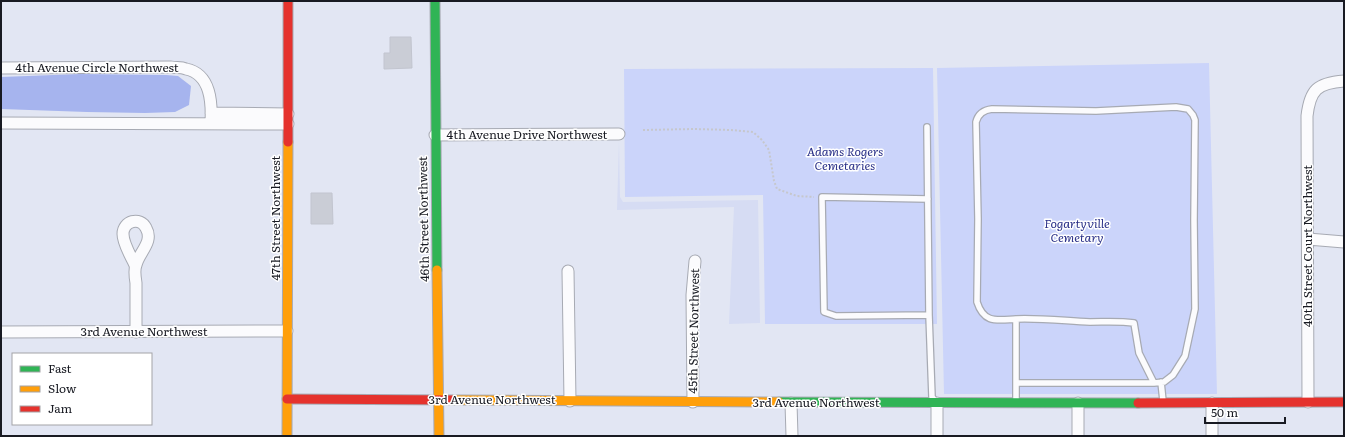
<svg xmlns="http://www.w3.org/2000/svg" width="1345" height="437" font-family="Literata,serif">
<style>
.built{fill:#d6dcf3}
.green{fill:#cbd4fa}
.water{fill:#a6b4ee}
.building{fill:#cacdd6;stroke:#c2c5cf}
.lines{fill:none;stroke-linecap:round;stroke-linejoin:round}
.lane-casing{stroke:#a7aab3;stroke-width:8}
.street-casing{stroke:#a7aab3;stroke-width:13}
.fast-casing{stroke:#a7aab3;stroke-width:11}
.slow-casing{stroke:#a7aab3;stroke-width:11}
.jam-casing{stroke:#a7aab3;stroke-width:11}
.path{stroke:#c6c7cc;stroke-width:2;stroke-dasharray:2 2;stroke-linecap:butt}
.lane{stroke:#fbfbfd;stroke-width:5.5}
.street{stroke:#fbfbfd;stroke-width:11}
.fast{stroke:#30b455;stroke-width:9}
.slow{stroke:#ff9f0a;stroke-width:9}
.jam{stroke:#e5322d;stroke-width:9}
.labels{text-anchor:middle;stroke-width:3;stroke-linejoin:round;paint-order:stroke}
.street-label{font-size:12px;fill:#181a22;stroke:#fff}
.park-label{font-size:12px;font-style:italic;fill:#2a3088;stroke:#fff}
</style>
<rect width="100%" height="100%" fill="#e2e6f3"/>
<path class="built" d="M619,140l1,57 3,5 135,-2 2,123 -31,1 5,-117 -117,3z"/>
<path class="green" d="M1209,63l8,331h-273l-7,-326z
M933,68l4,256h-172l-2,-129 -138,2 -1,-128z"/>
<path class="water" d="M80,74l86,1 12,1 13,10 -2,19 -14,7 -30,1 -58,-1 -86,-3v-32z"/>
<path class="building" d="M390,37h21l1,31 -28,1v-16h6z
M311,193h21l1,31h-22z"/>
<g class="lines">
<g class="lane-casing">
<path id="lane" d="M927,127l2,188 3,82 3,4
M928,199l-106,-2 2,115 12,4 93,-1
M1161,382l2,19
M1016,383h138
M1016,401v-82c-19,1 -32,5 -39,-17l1,-83 -2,-97c2,-8 7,-12 16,-13l104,2 80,-4 12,2 5,6 2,5 -1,100 1,89 -10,47 -12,19 -9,7 -10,1 -15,-30 -5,-30c-15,-2 -29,-1 -44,-1 -24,-1 -49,-4 -74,-3"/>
</g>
<g class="street-casing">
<path id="street" d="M1,68l170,-1c5,1 10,0 15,2 25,5 26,34 25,54
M211,113l77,1
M1,123l287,1
M435,135l184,-1
M1308,239l36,3
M135,265c-4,-9 -12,-21 -12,-31 0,-13 17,-18 23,-6 8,14 -7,24 -10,37 -2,5 -1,12 0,18 0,16 0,33 0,49
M568,271l2,130
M1,332l286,-1
M693,402l-1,-107 3,-34
M1308,402l-1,-286c3,-26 10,-33 37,-35
M791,403l1,33
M937,403v33
M1078,403v33
M1212,403v33"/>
</g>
<g class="fast-casing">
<path id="fast" d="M435,1l2,269
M779,402l359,1"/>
</g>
<g class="slow-casing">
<path id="slow" d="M437,270l2,166
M454,400l325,2
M287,436l1,-294"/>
</g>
<g class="jam-casing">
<path id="jam" d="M288,142v-141
M287,399l167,1
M1138,403l206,-1"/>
</g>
<path class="path" d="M643,130l51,-1 37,1 22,2 9,8 7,10 5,31 3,8 20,7 17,1"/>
<use href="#lane" class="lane"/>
<use href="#street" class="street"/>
<use href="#fast" class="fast"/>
<use href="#slow" class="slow"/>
<use href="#jam" class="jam"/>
</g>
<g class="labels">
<g class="street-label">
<text x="97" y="72">4th Avenue Circle Northwest</text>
<text x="527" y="139">4th Avenue Drive Northwest</text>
<text transform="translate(276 218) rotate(-90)" y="4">47th Street Northwest</text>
<text transform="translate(424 219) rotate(-91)" y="4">46th Street Northwest</text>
<text transform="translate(1308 246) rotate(-90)" y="4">40th Street Court Northwest</text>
<text transform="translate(694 331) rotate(-89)" y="4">45th Street Northwest</text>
<text x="144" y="336">3rd Avenue Northwest</text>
<text x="492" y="404">3rd Avenue Northwest</text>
<text x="816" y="407">3rd Avenue Northwest</text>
</g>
<g class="park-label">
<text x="845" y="156">Adams Rogers<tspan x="845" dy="14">Cemetaries</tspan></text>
<text x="1077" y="228">Fogartyville<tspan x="1077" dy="14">Cemetary</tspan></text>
</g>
</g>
<rect width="1345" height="437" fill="none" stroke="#181a22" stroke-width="4"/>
<rect x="12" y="353" width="140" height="72" fill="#ffffff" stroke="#a3a3a7"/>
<rect x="20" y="366" width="20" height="6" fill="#30b455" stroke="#a3a3a7"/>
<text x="48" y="373" font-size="12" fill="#181a22">Fast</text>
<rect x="20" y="386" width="20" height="6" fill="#ff9f0a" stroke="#a3a3a7"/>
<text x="48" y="393" font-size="12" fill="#181a22">Slow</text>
<rect x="20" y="406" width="20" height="6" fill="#e5322d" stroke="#a3a3a7"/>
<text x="48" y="413" font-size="12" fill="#181a22">Jam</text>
<path d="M1205 417v6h80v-6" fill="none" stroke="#181a22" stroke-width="2"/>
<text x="1211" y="417" font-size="12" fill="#181a22" stroke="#ffffff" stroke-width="3" paint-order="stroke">50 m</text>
</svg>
